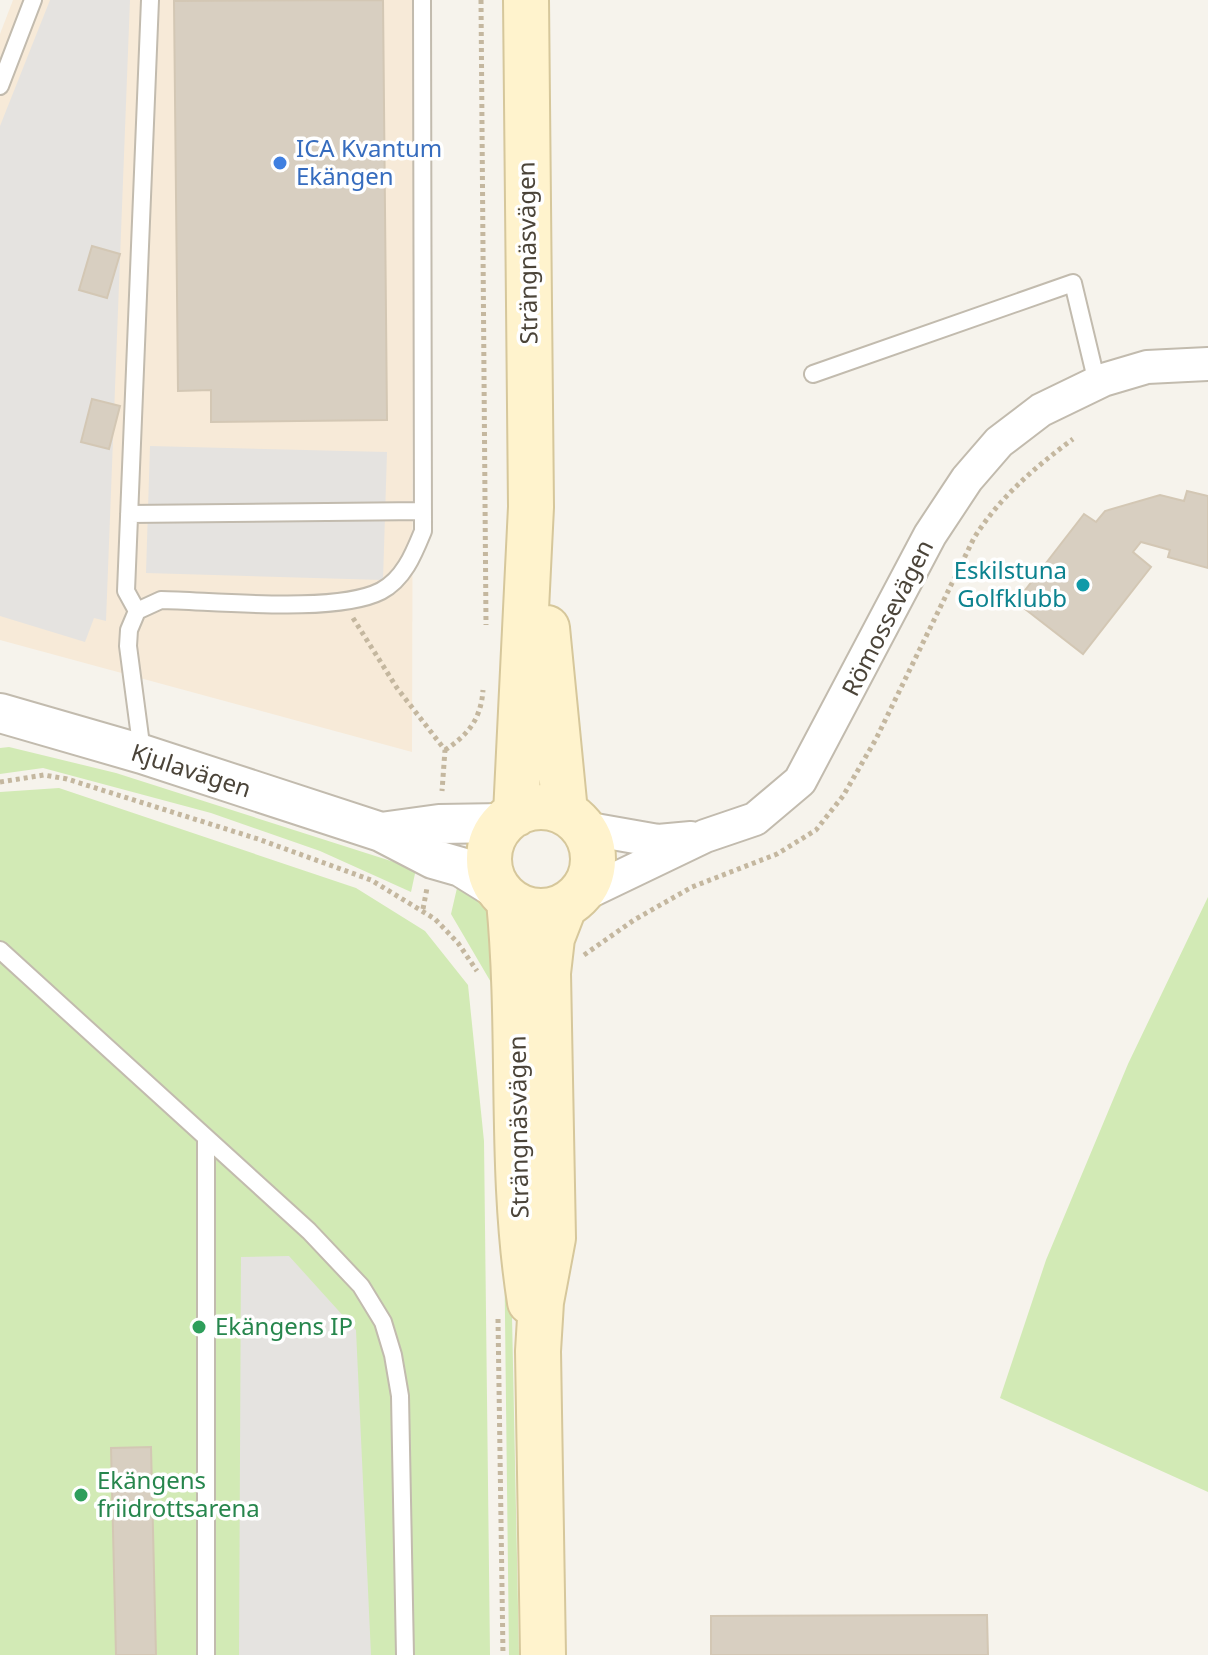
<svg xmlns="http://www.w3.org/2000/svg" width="1208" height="1655" font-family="'Noto Sans',sans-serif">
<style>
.commercial{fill:#f7ead8}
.green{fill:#d2eab5}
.parking{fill:#e5e3e0}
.building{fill:#d8cfc1;stroke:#d3c7b4;stroke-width:2}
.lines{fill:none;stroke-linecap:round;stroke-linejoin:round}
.service-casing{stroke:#c2bbae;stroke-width:20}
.minor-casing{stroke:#c2bbae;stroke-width:36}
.tertiary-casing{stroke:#c2bbae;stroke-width:42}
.secondary-casing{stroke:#d6c79b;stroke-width:48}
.path{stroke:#c4b79f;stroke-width:5;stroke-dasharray:4 4;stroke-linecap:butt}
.service{stroke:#fff;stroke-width:16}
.minor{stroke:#fff;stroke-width:32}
.tertiary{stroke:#fff;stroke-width:38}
.secondary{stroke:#fff3cd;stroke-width:44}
.shop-dot{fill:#3f7fe0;stroke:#fff;stroke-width:3}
.culture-dot{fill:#0f9aa8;stroke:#fff;stroke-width:3}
.leisure-dot{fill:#2e9e5b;stroke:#fff;stroke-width:3}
.labels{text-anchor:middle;stroke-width:7;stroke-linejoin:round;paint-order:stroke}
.shop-label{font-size:24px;fill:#366cbe;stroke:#fff;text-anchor:start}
.street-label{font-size:24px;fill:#4b4439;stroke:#fff}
.culture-label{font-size:24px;fill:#0d838f;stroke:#fff;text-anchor:end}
.leisure-label{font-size:24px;fill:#27864d;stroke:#fff;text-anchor:start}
</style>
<rect width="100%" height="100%" fill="#f6f3ec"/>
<path class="commercial" d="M13,0h401l-2,752 -412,-112v-606z"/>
<path class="green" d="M9,747l107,26 300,96 -5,23 -91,-41 -109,-38 -168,-45 -43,6v-26z
M59,788l297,100 69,43 43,54 16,156 6,514h-490v-863z
M457,888l27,10 20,31 15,726h-10l-7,-592 -10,-79 -41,-70z
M1208,897v595l-208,-94 46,-138 82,-196z"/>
<path class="parking" d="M50,0h80l-24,621 -12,-3 -9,24 -85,-26v-490z
M150,446l237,6 -4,128 -237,-7z
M289,1256l67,74 15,325h-132l2,-398z"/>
<path class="building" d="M383,0l4,420 -176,2v-32l-33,1 -4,-390z
M92,246l28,8 -13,44 -28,-8z
M92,399l28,7 -11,43 -28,-7z
M1187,491l21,5v72l-40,-11 2,-7 -29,-8 -8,10 18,15 -68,87 -67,-52 68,-88 12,8 9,-11 55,-16 24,6z
M151,1447l5,208h-40l-5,-207z
M987,1615l1,40h-277v-39z"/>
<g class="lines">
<g class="service-casing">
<path id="service" d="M0,86l33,-86
M813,374l260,-91 24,100
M129,514l294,-3
M137,611l-11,-20 24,-591
M142,752l-14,-106 1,-16 8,-19 24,-11c55,1 175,14 220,-9 23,-12 33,-38 42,-60l-1,-531
M0,950l309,281 52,55 22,36 10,33 7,41 5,259
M206,1655v-515"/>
</g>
<g class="minor-casing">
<path id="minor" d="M584,828l74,13 33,-3
M578,897l127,-61 50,-17 45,-38 130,-246 37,-56 32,-37 42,-32 62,-30 44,-13 61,-3"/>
</g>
<g class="tertiary-casing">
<path id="tertiary" d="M0,713l142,41 239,78 52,27 28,8 37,23
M381,832l58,-8 64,-1"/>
</g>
<g class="secondary-casing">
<path id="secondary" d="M547,628l18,184
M489 859a52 52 0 1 1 104 0a52 52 0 1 1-104 0Z
M516,814l15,-307 -5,-507
M509,901c13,134 0,269 21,401
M543,1655l-5,-304 3,-49 12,-64 -5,-265 4,-35 12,-31"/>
</g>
<path class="path" d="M481,0l5,625
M353,618l44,70 48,62 -3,41
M445,750c23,-15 36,-31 38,-60
M0,782l44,-7 23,4 191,60 113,41 64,39 23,24 19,28
M423,909l4,-21
M584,955l50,-35 58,-33 85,-33 39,-24 27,-34 33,-57 98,-201c26,-41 60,-70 99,-99
M498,1319l5,336"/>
<use href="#service" class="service"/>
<use href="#minor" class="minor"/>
<use href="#tertiary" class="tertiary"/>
<use href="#secondary" class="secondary"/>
</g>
<circle class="shop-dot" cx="280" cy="163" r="8"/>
<circle class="culture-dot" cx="1083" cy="585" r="8"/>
<g class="leisure-dot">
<circle cx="199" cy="1327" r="8"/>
<circle cx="81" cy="1495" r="8"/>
</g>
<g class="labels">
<g class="shop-label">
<text x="296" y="157">ICA Kvantum<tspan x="296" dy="28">Ekängen</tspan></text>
</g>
<g class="street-label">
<text transform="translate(528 253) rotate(-91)" y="8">Strängnäsvägen</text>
<text transform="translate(888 618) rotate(-63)" y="8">Römossevägen</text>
<text transform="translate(191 771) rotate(18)" y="8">Kjulavägen</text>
<text transform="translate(519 1127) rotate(-91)" y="8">Strängnäsvägen</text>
</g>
<g class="culture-label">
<text x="1067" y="579">Eskilstuna<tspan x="1067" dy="28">Golfklubb</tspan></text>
</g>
<g class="leisure-label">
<text x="215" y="1335">Ekängens IP</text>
<text x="97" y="1489">Ekängens<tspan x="97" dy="28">friidrottsarena</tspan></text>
</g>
</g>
</svg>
